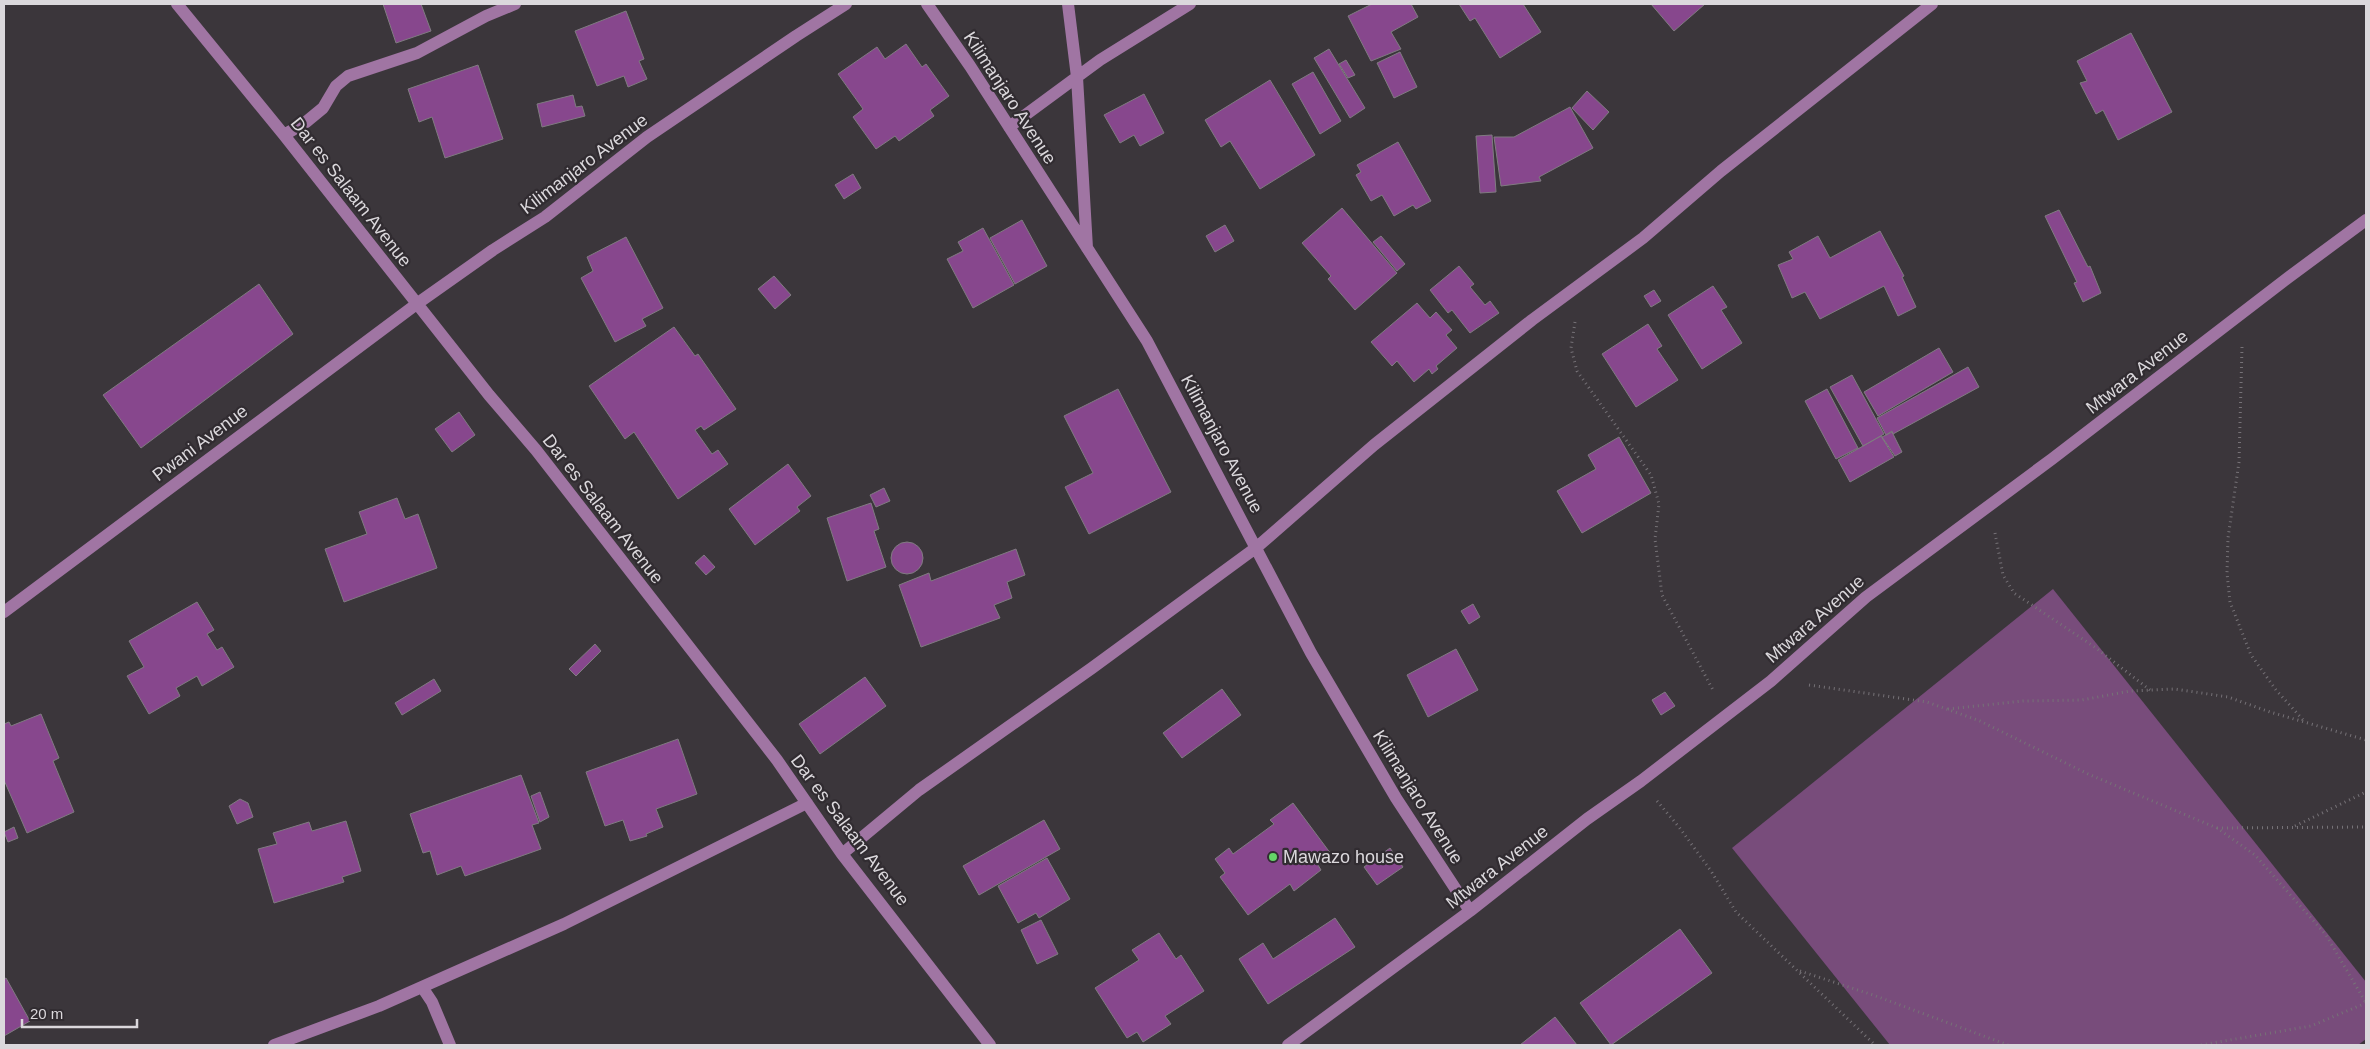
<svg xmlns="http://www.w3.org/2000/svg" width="2370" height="1049" font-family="Helvetica,sans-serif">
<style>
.green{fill:#784c7b}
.building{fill:#87478d;stroke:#807b81}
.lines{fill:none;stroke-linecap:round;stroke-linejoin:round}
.path{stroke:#767277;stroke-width:3;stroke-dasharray:1 4;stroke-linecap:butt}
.minor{stroke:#a075a3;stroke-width:12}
.poi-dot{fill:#64d468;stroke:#312c31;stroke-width:2}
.labels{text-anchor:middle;stroke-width:4.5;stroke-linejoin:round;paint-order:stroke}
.street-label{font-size:18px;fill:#dbd8dc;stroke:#312c31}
.poi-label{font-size:18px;fill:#dbd8dc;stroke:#312c31;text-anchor:start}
</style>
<rect width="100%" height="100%" fill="#3b363b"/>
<path class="green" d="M2053,589l313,393v57l-8,6h-468l-158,-197z"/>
<path class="building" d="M383,4h38l10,27 -35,12z
M1372,4h39l7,13 -27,15 10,17 -30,12 -23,-45z
M1459,4h64l18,28 -41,26 -25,-40 -5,3z
M1651,4h54l-31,27z
M626,11l18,48 -5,2 8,18 -19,8 -4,-11 -27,10 -22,-55z
M2131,33l41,79 -54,28 -15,-30 -7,4 -16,-31 7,-2 -10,-20z
M906,44l16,23 4,-3 23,32 -19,14 4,6 -35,25 -4,-5 -19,13 -23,-32 10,-8 -25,-35 39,-27 8,12z
M1329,49l36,59 -15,10 -36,-60z
M1400,52l17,35 -23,11 -17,-35z
M1346,60l9,15 -7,3 -9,-14z
M478,65l25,74 -58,19 -13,-41 -13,5 -11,-33z
M1313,72l28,49 -21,13 -28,-50z
M1270,80l45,75 -55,34 -30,-48 -9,6 -16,-27z
M1587,91l22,21 -16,18 -21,-22z
M1144,94l20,39 -24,13 -6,-11 -14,8 -16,-28z
M573,95l3,12 6,-1 3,10 -43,11 -5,-23z
M1570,107l23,41 -54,29 2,4 -40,5 -7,-49h20z
M1492,135l4,57 -16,1 -4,-57z
M1398,142l33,59 -15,8 -3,-4 -19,11 -12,-21 -11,6 -15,-26 5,-3 -4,-7z
M853,174l8,14 -17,11 -9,-14z
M1342,208l55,65 -42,37 -27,-31 3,-3 -29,-33z
M2059,210l29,57 2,-1 11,27 -18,9 -9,-19 3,-1 -32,-66z
M1022,220l25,46 -32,18 -25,-46z
M1225,225l9,16 -19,11 -9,-16z
M983,228l31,57 -41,23 -26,-49 16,-8 -5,-9z
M1880,231l24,45 -2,1 14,30 -18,9 -14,-30 -64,33 -15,-27 -13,6 -14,-33 15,-6 -4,-7 29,-16 12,22z
M1381,236l24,28 -8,7 -24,-29z
M626,237l37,71 -21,11 4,7 -31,16 -34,-64 12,-7 -6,-14z
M1459,266l15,18 -4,3 15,18 5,-4 9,12 -29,20 -18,-23 -4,3 -18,-23z
M774,276l17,19 -16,14 -17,-20z
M259,284l34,50 -152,114 -38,-53z
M1713,286l14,21 -6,3 21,33 -40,26 -34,-54z
M1654,290l7,11 -10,6 -7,-11z
M1417,303l13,15 6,-6 16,18 -6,5 11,13 -21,18 2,3 -6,5 -3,-5 -15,13 -17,-21 -5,5 -21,-24z
M1648,324l14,22 -5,3 21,31 -42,27 -34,-53z
M674,327l21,29 3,-2 38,55 -32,21 -3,-4 -6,4 17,24 6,-4 10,14 -50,35 -44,-67 -9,7 -36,-53z
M1939,348l14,24 -75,44 -14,-24z
M1968,367l11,20 -86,47 -1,-3 -6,4 -9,-17z
M1852,375l32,59 -21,12 -33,-59z
M1118,389l53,103 -82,42 -24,-47 28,-14 -29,-57z
M1827,389l31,59 -22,11 -31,-58z
M459,412l16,23 -23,17 -17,-23z
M1892,432l10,20 -7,4 -13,-19z
M1881,436l13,21 -44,25 -12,-22z
M1619,437l32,56 -69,40 -25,-42 39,-22 -8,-14z
M788,464l23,32 -14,11 3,4 -45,34 -26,-36z
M884,488l6,13 -14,6 -6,-12z
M397,498l8,21 13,-5 19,54 -93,34 -19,-53 42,-15 -8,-22z
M871,503l8,26 -5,2 12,36 -39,14 -20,-63z
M891 558a16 16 0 1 1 32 0a16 16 0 1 1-32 0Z
M1016,549l9,26 -18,7 5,16 -18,7 6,13 -79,29 -22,-62 30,-12 2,8z
M704,555l11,12 -9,8 -11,-12z
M197,602l17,28 -7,4 10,16 5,-3 12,20 -32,19 -5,-10 -21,12 4,8 -31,18 -22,-38 17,-9 -15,-26z
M1473,604l7,13 -11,7 -8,-13z
M595,644l6,7 -25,25 -7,-7z
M1456,649l22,41 -50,27 -21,-42z
M865,677l21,29 -66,48 -21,-30z
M434,679l7,12 -39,24 -7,-12z
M1222,689l19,26 -59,43 -19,-25z
M1665,692l10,14 -14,9 -9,-15z
M41,714l18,44 -6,3 21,51 -47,21 -23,-53v-56l5,-2 2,4z
M678,739l19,55 -41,15 7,18 -17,7 1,2 -17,5 -7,-21 -18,6 -19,-54z
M521,775l18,48 -7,2 9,24 -76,27 -4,-10 -24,9 -7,-24 -7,2 -13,-39z
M540,792l9,25 -9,5 -9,-26z
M240,799l8,4 5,14 -16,7 -8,-18z
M1293,803l38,51 -13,11 3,5 -27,21 -4,-7 -42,31 -28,-38 5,-4 -10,-14 14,-11 4,6 41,-30 -4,-4z
M1044,820l16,29 -81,46 -16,-29z
M346,821l15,50 -19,6 2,5 -70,21 -16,-54 19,-5 -4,-11 36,-11 3,9z
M14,827l4,11 -10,4 -4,-10z
M1390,848l13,19 -26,18 -13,-18z
M1047,858l23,41 -31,19 -3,-5 -18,10 -20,-37z
M1335,918l20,29 -87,57 -29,-45 24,-16 10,16z
M1041,920l17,34 -21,10 -16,-34z
M1680,929l32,44 -101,72 -31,-42z
M1159,933l17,26 5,-4 23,36 -39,25 6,8 -28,18 -6,-10 -10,6 -32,-50 44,-28 -7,-10z
M6,978l24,43 -26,15v-57z
M1555,1017l22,28h-57z"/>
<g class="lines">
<path class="path" d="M1575,322l-4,26 6,23 74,104 8,29 -4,35 7,56 52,97
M2242,347l-3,115 -11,76 -1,35 3,29 21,53 25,35 29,32
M1995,533l8,42 11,18 82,55 54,42
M1809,685l118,17 53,19 108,53 129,54 38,27 71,80 40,68
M1948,709l75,-8 59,-1 48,-9 45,-2 53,8 42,15 96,28
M1657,801l22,26 32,44 25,41 139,133
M2295,826l71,-34
M2217,828l149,-1
M1800,971l73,24 135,50
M2201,1045l110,-19 55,-23"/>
<path class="minor" d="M177,4l107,131 205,260 47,55 241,310 65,94 148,191
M927,4l43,62 177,275 164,312 85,145 74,113
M1068,4l9,73 10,171
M1009,127l91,-67 90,-56
M284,135l22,-13 17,-14 13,-22 12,-10 69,-23 69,-37 29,-12
M4,612l414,-309 75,-53 52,-33 102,-80 149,-101 50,-32
M842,854l77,-64 173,-122 165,-121 117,-102 158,-125 111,-82 78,-67 211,-167
M422,987l10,15 18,43
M274,1045l105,-39 185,-82 243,-121
M1288,1045l182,-134 117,-92 54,-38 130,-100 95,-84 186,-138 237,-182 77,-57"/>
</g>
<circle class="poi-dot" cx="1273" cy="857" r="5"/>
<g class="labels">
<g class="street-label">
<text transform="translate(1010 98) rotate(57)" y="6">Kilimanjaro Avenue</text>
<text transform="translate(584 164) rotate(-37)" y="6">Kilimanjaro Avenue</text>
<text transform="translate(351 192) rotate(52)" y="6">Dar es Salaam Avenue</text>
<text transform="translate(2137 372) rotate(-38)" y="6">Mtwara Avenue</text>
<text transform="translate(200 443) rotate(-37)" y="6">Pwani Avenue</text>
<text transform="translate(1222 444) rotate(62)" y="6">Kilimanjaro Avenue</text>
<text transform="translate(603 509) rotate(52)" y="6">Dar es Salaam Avenue</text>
<text transform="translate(1815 619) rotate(-41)" y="6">Mtwara Avenue</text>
<text transform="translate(1418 797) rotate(58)" y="6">Kilimanjaro Avenue</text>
<text transform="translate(850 830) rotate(53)" y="6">Dar es Salaam Avenue</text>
<text transform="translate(1497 867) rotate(-38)" y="6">Mtwara Avenue</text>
</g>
<g class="poi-label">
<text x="1283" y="863">Mawazo house</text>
</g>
</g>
<rect width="2370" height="1049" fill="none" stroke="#dbd8dc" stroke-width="10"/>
<path d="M22 1019v8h115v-8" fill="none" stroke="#dbd8dc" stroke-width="2.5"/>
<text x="30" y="1019" font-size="15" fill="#dbd8dc" stroke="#312c31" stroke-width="4" paint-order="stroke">20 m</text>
</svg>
